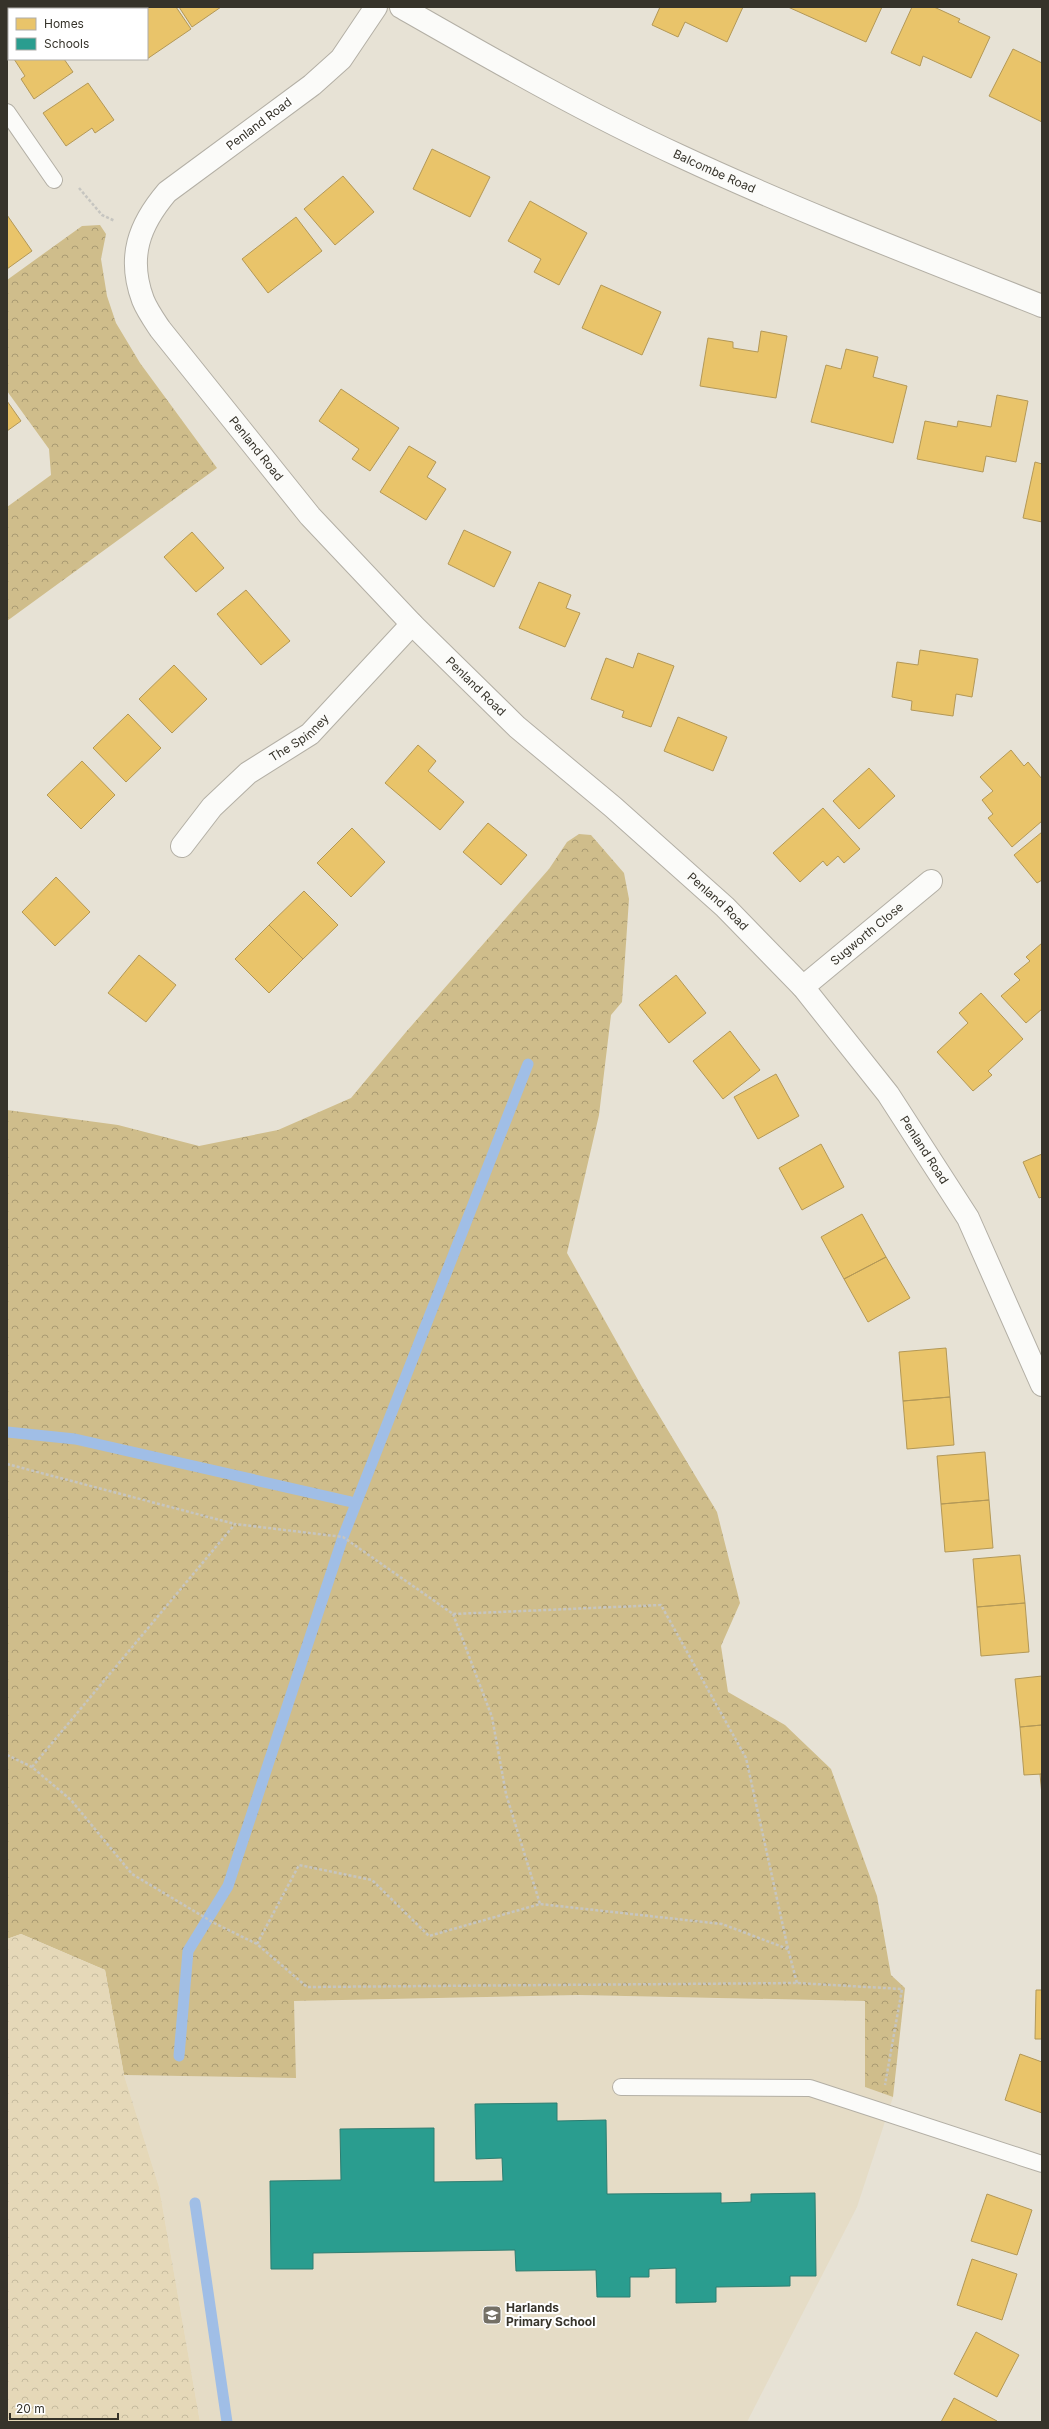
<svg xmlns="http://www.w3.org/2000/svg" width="1049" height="2429" font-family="Inter,sans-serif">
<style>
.built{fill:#e5dcc6}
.forest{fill:url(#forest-crowns)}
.park{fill:url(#park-crowns)}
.homes{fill:#e9c46a;stroke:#b39857}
.schools{fill:#2a9d8f;stroke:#2e7d71}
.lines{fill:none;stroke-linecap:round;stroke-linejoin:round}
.stream{stroke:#a0bee6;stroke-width:11}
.lane-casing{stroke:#b3afa5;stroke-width:18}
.street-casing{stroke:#b3afa5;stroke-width:24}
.secondary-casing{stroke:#b3afa5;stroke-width:24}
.path{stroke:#c6c5c0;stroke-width:2.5;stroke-dasharray:3 2;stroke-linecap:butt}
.lane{stroke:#fbfbf9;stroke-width:16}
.street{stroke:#fbfbf9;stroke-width:22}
.secondary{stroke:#fbfbf9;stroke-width:22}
.labels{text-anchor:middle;stroke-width:4;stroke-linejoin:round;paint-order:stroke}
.street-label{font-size:12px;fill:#36332a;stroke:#fff}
.poi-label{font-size:12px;font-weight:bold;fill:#36332a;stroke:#fff;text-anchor:start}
</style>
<defs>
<pattern id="forest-crowns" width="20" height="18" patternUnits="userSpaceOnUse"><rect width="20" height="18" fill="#cfbd8b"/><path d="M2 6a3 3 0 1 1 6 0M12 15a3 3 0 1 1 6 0" fill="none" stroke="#a99a72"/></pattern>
<pattern id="park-crowns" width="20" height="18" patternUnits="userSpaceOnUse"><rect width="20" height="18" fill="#e5d8b8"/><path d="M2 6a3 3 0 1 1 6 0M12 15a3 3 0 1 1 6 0" fill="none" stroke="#c5ba9e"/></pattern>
</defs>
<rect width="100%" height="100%" fill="#e7e2d5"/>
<path class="built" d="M579,1995l286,6v86l28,10 -36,110 -110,215h-547l-41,-235 -35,-112 171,3 -1,-77z"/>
<path class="forest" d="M100,225l6,9 -5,25 6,37 9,27 24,40 77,105 -210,153v-114l44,-32 -2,-26 -42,-58v-111l75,-54z
M579,834l12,1 33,38 5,26 -7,103 -11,13 -12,100 -32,138 75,134 75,125 23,91 -19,43 7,46 57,33 46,44 46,127 14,79 14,13 -12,109 -28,-10v-86l-286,-6 -285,6 2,77 -172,-3 -19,-105 -84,-36 -14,5v-829l111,15 81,21 79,-16 73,-32 55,-66 143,-163 18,-27z"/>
<path class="park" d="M21,1934l84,36 19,105 35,112 41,235h-193v-483z"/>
<path class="homes" d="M122,7h54l15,22 -44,30v-50h-28z
M179,7h42l-29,20z
M660,7h83l-16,35 -42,-20 -7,15 -26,-12z
M788,7h94l-16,35z
M912,7h22l26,12 -2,3 32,15 -19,41 -48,-22 -3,10 -29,-13z
M1013,49l29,14v59l-53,-26z
M14,59h50l9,13 -39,27 -13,-20 4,-3z
M88,83l26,37 -19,13 -3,-5 -26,18 -23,-33z
M432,149l58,28 -20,40 -57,-28z
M343,176l31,36 -39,33 -31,-36z
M530,201l57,32 -28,52 -25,-13 7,-13 -33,-18z
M7,215l25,36 -25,18z
M296,217l26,34 -54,42 -26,-34z
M601,285l60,27 -19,43 -60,-27z
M761,331l26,5 -11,62 -76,-12 8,-48 25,4v6l25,4z
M846,349l32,8 -5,20 34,9 -14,57 -82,-21 15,-57 15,4z
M341,389l58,39 -29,43 -18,-12 7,-10 -40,-28z
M997,395l31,6 -12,61 -30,-6 -3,16 -66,-13 8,-38 32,6 1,-6 33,6z
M7,401l14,20 -14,10z
M409,446l27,16 -9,15 19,12 -20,31 -46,-28z
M1035,462l7,2v58l-19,-4z
M464,530l47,22 -17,35 -46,-23z
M192,532l32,36 -28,24 -32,-35z
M539,582l32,13 -5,13 14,5 -15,34 -46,-19z
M246,590l44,51 -29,24 -44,-51z
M920,650l58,9 -6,38 -16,-3 -3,22 -42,-6 1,-9 -20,-4 5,-35 21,3z
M638,653l36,13 -23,61 -29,-10 2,-6 -33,-12 15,-41 27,10z
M174,665l33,34 -35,34 -33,-34z
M128,714l33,34 -35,34 -33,-34z
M678,717l49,20 -14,34 -49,-20z
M418,745l18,16 -8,10 36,31 -24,28 -55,-47z
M1011,750l13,16 4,-4 14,17v42l-30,26 -24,-29 5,-4 -11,-14 11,-9 -13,-14z
M82,761l33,34 -34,34 -34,-34z
M869,768l26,28 -36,33 -26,-28z
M823,808l37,41 -16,14 -6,-7 -11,10 -4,-5 -23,21 -27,-29z
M488,823l39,32 -26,30 -38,-33z
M352,828l33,34 -34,35 -34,-34z
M1042,832v48l-5,3 -23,-28z
M56,877l34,35 -35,34 -33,-34z
M304,891l34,34 -35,34 -34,-34z
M269,925l34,34 -34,34 -34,-34z
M1042,943v66l-16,14 -25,-27 19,-16 -6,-6 16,-13 -4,-4z
M139,955l37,30 -30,37 -38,-29z
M676,975l30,38 -37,30 -30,-38z
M981,993l42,46 -35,32 4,4 -19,16 -36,-39 31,-29 -9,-10z
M730,1031l30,39 -37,29 -30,-38z
M776,1074l23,42 -41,23 -24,-42z
M821,1144l23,43 -42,23 -23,-42z
M1042,1154v43l-3,1 -16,-36z
M862,1214l24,43 -42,22 -23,-42z
M886,1257l24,41 -42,24 -24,-43z
M946,1348l4,49 -47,4 -4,-49z
M950,1397l4,48 -47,4 -4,-48z
M985,1452l4,48 -48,4 -4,-48z
M989,1500l4,48 -48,4 -4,-48z
M1020,1555l5,48 -48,4 -4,-48z
M1025,1603l4,49 -48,4 -4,-49z
M1042,1676v49l-22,2 -5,-48z
M1042,1725v49l-18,1 -4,-48z
M1040,1774h2v21z
M1036,1990h6v49h-7z
M1020,2054l22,8v51l-37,-13z
M987,2194l45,16 -15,45 -46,-14z
M972,2259l45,15 -15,46 -45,-15z
M976,2332l43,23 -22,42 -43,-23z
M954,2398l43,23 -1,1h-55z"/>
<path class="schools" d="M557,2103v18l49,-1 1,74 114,-1v10l30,-1v-8l64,-1 1,83h-26v10l-74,1v15l-40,1v-35l-27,1v8h-19v20h-33l-1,-27 -80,1 -1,-21 -202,3v16h-42l-1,-88 71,-1 -1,-51 94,-1v54l69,-1 -1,-23 -26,1 -1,-55z"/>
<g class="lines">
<path class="stream" d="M7,1432l68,7 281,64
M179,2056l9,-105 40,-65 115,-349 185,-473
M195,2203l32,219"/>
<g class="lane-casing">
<path id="lane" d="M7,112l47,68
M621,2087l189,1 232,76"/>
</g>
<g class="street-casing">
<g id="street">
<path id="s1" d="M376,7l-35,52 -29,26 -145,107c-28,33 -40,65 -24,108 4,10 11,20 17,29l150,187 102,108 105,103 96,80 112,100 78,80 85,107 80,124 74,167"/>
<path id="s2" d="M182,846l30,-39 36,-34 62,-39 102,-110"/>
<path id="s3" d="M803,987l128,-106"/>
</g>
</g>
<g class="secondary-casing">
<g id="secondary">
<path id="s4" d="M401,7c91,52 183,105 279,149 118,55 241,102 362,150"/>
</g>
</g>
<path class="path" d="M79,188l23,27 13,6
M7,1464l228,60
M453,1614l39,103 14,77 34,110
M7,1755l25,12 39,33 61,74 82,49 43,21 50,43 490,-4 105,6 -17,96
M32,1767l203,-243 108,13 110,77 208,-9 85,153 42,191
M257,1944l42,-79 73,15 57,56 111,-32 182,20 66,25 9,34"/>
<use href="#lane" class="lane"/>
<use href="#street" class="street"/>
<use href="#secondary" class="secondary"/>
</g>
<defs>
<g id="school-square" transform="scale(1)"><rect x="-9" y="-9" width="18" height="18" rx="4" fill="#747066" stroke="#fff"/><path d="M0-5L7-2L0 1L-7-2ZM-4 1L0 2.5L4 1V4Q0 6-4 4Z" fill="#fff"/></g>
</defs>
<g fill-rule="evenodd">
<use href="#school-square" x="492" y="2315"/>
</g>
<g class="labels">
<g class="street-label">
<text transform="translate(259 124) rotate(-37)" y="4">Penland Road</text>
<text dy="4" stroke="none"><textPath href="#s4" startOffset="354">Balcombe Road</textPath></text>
<text dy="4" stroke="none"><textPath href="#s1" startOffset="586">Penland Road</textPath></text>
<text dy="4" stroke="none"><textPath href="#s1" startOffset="910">Penland Road</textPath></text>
<text dy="4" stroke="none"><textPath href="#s2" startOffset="161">The Spinney</textPath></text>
<text dy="4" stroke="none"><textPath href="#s1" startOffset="1234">Penland Road</textPath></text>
<text dy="4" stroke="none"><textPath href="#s3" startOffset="83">Sugworth Close</textPath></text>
<text dy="4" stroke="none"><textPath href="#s1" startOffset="1558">Penland Road</textPath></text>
</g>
<g class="poi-label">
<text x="506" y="2312">Harlands<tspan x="506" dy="14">Primary School</tspan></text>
</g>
</g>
<rect width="1049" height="2429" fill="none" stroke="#36332a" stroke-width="16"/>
<rect x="8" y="8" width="140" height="52" fill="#ffffff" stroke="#afadaa"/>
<rect x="16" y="18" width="20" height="12" fill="#e9c46a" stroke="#afadaa"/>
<text x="44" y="28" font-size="12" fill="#36332a">Homes</text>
<rect x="16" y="38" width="20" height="12" fill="#2a9d8f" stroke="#afadaa"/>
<text x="44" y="48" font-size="12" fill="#36332a">Schools</text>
<path d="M10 2413v6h108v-6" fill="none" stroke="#36332a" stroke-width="2"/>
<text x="16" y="2413" font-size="12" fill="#36332a" stroke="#ffffff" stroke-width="3" paint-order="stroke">20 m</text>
</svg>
